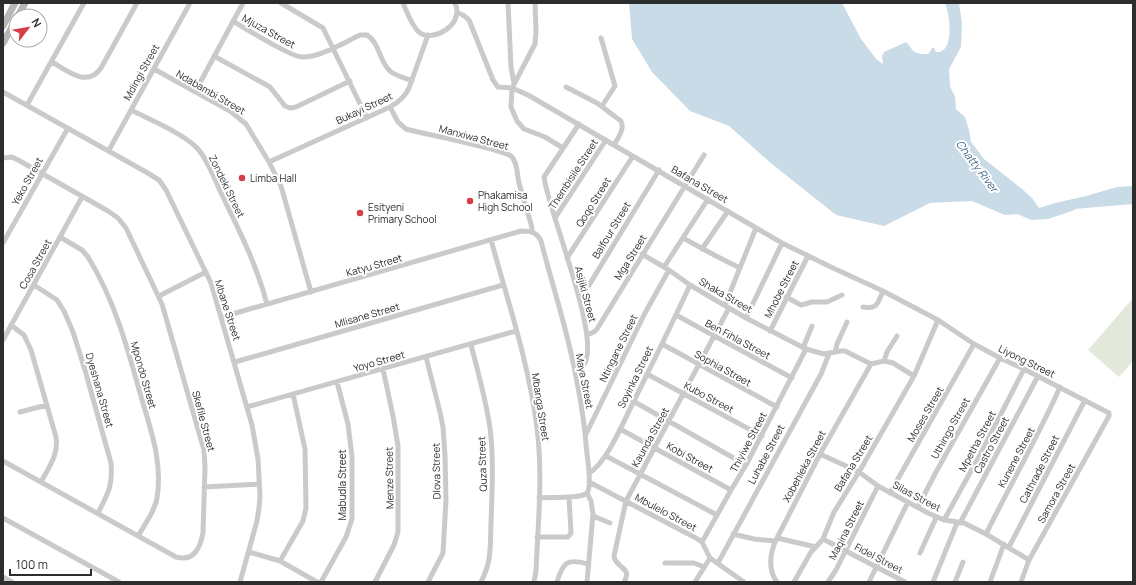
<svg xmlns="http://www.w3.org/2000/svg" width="1136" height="585" font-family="Manrope,sans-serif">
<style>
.green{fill:#e2e9db}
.water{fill:#c9dbe7}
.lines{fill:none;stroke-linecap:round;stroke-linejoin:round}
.river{stroke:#c9dbe7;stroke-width:10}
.minor{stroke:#cacaca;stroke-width:5}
.secondary{stroke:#b7b7b7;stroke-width:7}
.poi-dot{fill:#d43e46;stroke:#fff;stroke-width:1.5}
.labels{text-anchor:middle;stroke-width:4;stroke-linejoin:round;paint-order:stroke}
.street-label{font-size:10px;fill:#2d2d2d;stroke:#fff}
.poi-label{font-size:10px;fill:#2d2d2d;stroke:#fff;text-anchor:start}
.water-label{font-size:11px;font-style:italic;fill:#436b87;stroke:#fff}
</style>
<rect width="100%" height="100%" fill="#fff"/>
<path class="green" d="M1133,298v63l-14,16 -31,-27z"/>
<path class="water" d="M629,3h213l19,36 16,21 6,4 -1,-8 2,-4 22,-10c9,10 6,12 22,12l3,-4 1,-2h2l2,4c19,2 14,-38 9,-49h14l3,20 -1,24 -12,22 1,17 5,11 1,12 9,8 4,13 2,12 13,17 38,30 10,9 7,10 16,-5 31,-7 31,-9 16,-1v18l-128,11 -33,-14 -42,2 -46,23 -48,-11 -64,-51 -43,-38 -39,-15 -38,-39 -20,-33z"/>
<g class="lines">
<path class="river" d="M1016,208l16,7 15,-1 24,-8"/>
<path class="minor" d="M281,3l42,25 44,90
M403,3c4,9 9,24 17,30 13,9 45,-8 35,-30
M508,3l3,64 3,16
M535,3l1,29 -1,12 -23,44 -1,19 6,14 7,8 21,8 18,11
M458,13l5,2 6,5 24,60 5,7 14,1 16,7 254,148 51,25 50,23 55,29 -24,56 -55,96 -25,40 -11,27 -12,13 -17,30
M233,21c13,8 58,36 69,36 17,1 43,-15 58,-22h7c13,8 12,27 24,37 6,4 14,6 21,9
M601,38l14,48 -13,20
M214,56l56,31 15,19 5,2 6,-1 54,-26
M52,62c16,9 35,26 49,6l36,-65
M154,69l76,42 16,13 23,38 12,24 30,106
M566,87l31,16 24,18c4,8 -3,17 -7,24
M3,92l143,80 13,8 7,10 45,93 41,142 6,34 2,37 -1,12 -2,13 -17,61
M195,92l48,-89
M27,105l57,-102
M390,107l8,15 8,7c17,5 99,20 106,28 6,7 5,18 7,26 4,14 8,28 12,41l1,5 -1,2
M131,110c18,9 53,24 66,38 12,13 18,33 26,49 17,35 34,69 44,107
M109,150l81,-147
M3,158l9,-1 8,4 88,50 10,7 8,10 36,76 42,146 1,17 -2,66c-3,15 -9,29 -27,24l-173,-96
M269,162l121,-55c9,-5 15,-10 19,-19l19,-53
M555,218l51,-78
M60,237l22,13 6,7c26,42 39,89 52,136 10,35 23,68 17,105 -2,13 -12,26 -19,38
M683,238l33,18 24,12
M491,240c17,62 38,124 46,188 6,47 1,96 -1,143l-2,11
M3,243l65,-115
M702,249l26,-38
M642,254l27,16 21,15 56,33 60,31 18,5 16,-3h5l26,13 13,-3 9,2 21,13
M567,258l66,-102
M664,267l44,-68
M34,285l23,15 7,11 9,21 12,38 26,93c2,23 -3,30 -13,50
M159,296l47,-24
M786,297l15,8 11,-3h15l15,-7
M580,300l79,-130
M725,305l31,-77
M863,307c15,3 15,-5 20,-16
M676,315l116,63
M222,317l299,-86c10,0 16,1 20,10 12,47 28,94 36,141 5,24 8,48 10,72 1,8 5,33 0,39 -6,6 -39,4 -48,5
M746,318l36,-75
M938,320l36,24 26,14 24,11 85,44v3l-80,144 -8,22
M11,325l13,10 7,15 25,87c3,17 -7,30 -15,45
M770,331l38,-75
M587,335l7,-3 3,-3 107,-174
M3,340l79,-143
M662,344l115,63
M471,345c7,27 15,55 19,83 4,31 2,64 1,95 -1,23 1,38 -10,59
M803,348l9,-22
M835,352l2,-8 10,-22
M426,357l14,55 3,15 2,28 1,45 -3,53 -15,29
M884,361l3,-9 10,-16
M235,362l268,-77
M575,370c2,-1 6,-2 8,-4 21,-23 -35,-155 -39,-189l35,-53
M647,374l115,62
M633,401l113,64
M247,407l269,-76
M20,412l27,-7
M620,429l111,61
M586,434l59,-121 24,-43
M820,454l39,18 19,14 50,27 16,7 20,3 22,11 43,26
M606,456l111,59
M589,473c18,-10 35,-53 45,-72 19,-39 38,-77 56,-116
M589,482l107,56 6,4 8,16 34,24
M204,487l55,-3
M587,493l4,8 2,13 -6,68
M890,493l84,-149
M918,507l18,-35 64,-114
M593,516l17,7
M3,518l116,64
M944,520l38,-69 42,-82
M960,523l78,-147
M733,534l21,5 21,2
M986,534c24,-49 52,-97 74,-147
M537,537h31l3,-4 -2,-36
M777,538l39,9
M823,539l82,43
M702,542l29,-52 15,-25 60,-116
M1009,547l76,-147
M249,552l31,9 37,21
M920,553l16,-35
M280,561l23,-40 3,-13 -1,-59 -12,-55
M665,563h29l10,4
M718,563l103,-189 8,-20
M3,577l9,5
M321,582l25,-45 6,-18v-62l-4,-33 -11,-42
M375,582l19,-37 4,-13v-86l-5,-30 -10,-47
M557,582c6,-20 10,-24 31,-18
M624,582c9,-15 -8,-13 -10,-26l12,-55 103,-193
M695,582l15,-24
M777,582c-9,-12 -7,-27 -2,-40l45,-88 51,-90
M828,582l8,-12 42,-84
M869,582l39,-80
M933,582l24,-59
M955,582l8,-20
M990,582l14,-38"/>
<path class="secondary" d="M18,16l7,-13
M3,26l12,-23
M3,43l13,-23"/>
</g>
<g class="poi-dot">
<circle cx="242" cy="178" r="4"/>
<circle cx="470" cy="201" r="4"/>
<circle cx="360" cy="213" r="4"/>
</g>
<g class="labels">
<g class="street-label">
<text transform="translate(269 31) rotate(29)" y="4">Mjuza Street</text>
<text transform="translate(141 72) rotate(-61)" y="4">Mdingi Street</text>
<text transform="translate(211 92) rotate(30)" y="4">Ndabambi Street</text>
<text transform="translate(364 108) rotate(-25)" y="4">Bukayi Street</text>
<text transform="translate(474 137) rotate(15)" y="4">Manxiwa Street</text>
<text transform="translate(573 174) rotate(-57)" y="4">Thembisile Street</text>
<text transform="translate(27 181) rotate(-61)" y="4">Yeko Street</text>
<text transform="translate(700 184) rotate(30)" y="4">Bafana Street</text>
<text transform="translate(227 186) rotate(64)" y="4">Zondeki Street</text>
<text transform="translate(593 202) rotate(-58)" y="4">Qoqo Street</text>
<text transform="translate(611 230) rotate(-59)" y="4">Balfour Street</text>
<text transform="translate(630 257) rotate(-58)" y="4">Mga Street</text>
<text transform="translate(35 264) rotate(-61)" y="4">Cosa Street</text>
<text transform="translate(374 265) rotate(-16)" y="4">Katyu Street</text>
<text transform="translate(781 289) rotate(-63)" y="4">Mhobe Street</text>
<text transform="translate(586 294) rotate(75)" y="4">Asijiki Street</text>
<text transform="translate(726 295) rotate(30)" y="4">Shaka Street</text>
<text transform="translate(228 310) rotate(72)" y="4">Mbane Street</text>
<text transform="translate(367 315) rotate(-16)" y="4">Mlisane Street</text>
<text transform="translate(738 339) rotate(28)" y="4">Ben Fihla Street</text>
<text transform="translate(618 348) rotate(-64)" y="4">Ntingane Street</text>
<text transform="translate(379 361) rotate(-16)" y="4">Yoyo Street</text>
<text transform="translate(1027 361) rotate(26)" y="4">Liyong Street</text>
<text transform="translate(723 368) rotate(29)" y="4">Sophia Street</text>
<text transform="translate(144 375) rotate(74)" y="4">Mpondo Street</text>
<text transform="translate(635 377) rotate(-64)" y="4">Soyinka Street</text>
<text transform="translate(585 381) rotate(79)" y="4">Maya Street</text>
<text transform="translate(100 390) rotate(74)" y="4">Dyeshana Street</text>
<text transform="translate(709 397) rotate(28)" y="4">Kubo Street</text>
<text transform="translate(541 407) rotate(81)" y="4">Mbanga Street</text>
<text transform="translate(925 414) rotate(-60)" y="4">Moses Street</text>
<text transform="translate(204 421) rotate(75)" y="4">Skefile Street</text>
<text transform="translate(950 428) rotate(-61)" y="4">Uthingo Street</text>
<text transform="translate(650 437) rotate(-61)" y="4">Kaunda Street</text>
<text transform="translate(977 441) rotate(-62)" y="4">Mpetha Street</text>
<text transform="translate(748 442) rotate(-62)" y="4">Thiyiwe Street</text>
<text transform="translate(991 445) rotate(-62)" y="4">Castro Street</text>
<text transform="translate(766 454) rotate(-62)" y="4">Luhabe Street</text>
<text transform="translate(690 457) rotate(29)" y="4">Kobi Street</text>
<text transform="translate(1016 457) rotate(-62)" y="4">Kunene Street</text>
<text transform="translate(853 463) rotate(-59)" y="4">Bafana Street</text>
<text transform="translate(482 464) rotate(-92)" y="4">Quza Street</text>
<text transform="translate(804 466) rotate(-62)" y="4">Xobehleka Street</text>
<text transform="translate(1039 469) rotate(-63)" y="4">Cathrade Street</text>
<text transform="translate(436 471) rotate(-91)" y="4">Dlova Street</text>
<text transform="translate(389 478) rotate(-91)" y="4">Menze Street</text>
<text transform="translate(342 485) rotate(-90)" y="4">Mabudla Street</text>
<text transform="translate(1056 493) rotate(-61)" y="4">Samora Street</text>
<text transform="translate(917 496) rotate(28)" y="4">Silas Street</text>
<text transform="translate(666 512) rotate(28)" y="4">Mbulelo Street</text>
<text transform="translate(846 530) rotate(-63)" y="4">Maqina Street</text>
<text transform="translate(879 558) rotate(28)" y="4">Fidel Street</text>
</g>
<g class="poi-label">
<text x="250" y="182">Limba Hall</text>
<text x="478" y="199">Phakamisa<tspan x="478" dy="12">High School</tspan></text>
<text x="368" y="211">Esityeni<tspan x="368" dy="12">Primary School</tspan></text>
</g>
<g class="water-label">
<text transform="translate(977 166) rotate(53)" y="4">Chatty River</text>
</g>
</g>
<rect width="1136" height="585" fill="none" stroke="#2d2d2d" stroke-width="8"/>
<g transform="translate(28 28) rotate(59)"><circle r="19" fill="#ffffff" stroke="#ababab"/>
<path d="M0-3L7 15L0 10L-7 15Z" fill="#d43e46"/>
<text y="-6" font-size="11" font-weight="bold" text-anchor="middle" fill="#2d2d2d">N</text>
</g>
<path d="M10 569v6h81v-6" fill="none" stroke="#2d2d2d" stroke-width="2"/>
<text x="16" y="569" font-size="12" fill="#2d2d2d" stroke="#ffffff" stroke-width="3" paint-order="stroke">100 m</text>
</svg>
